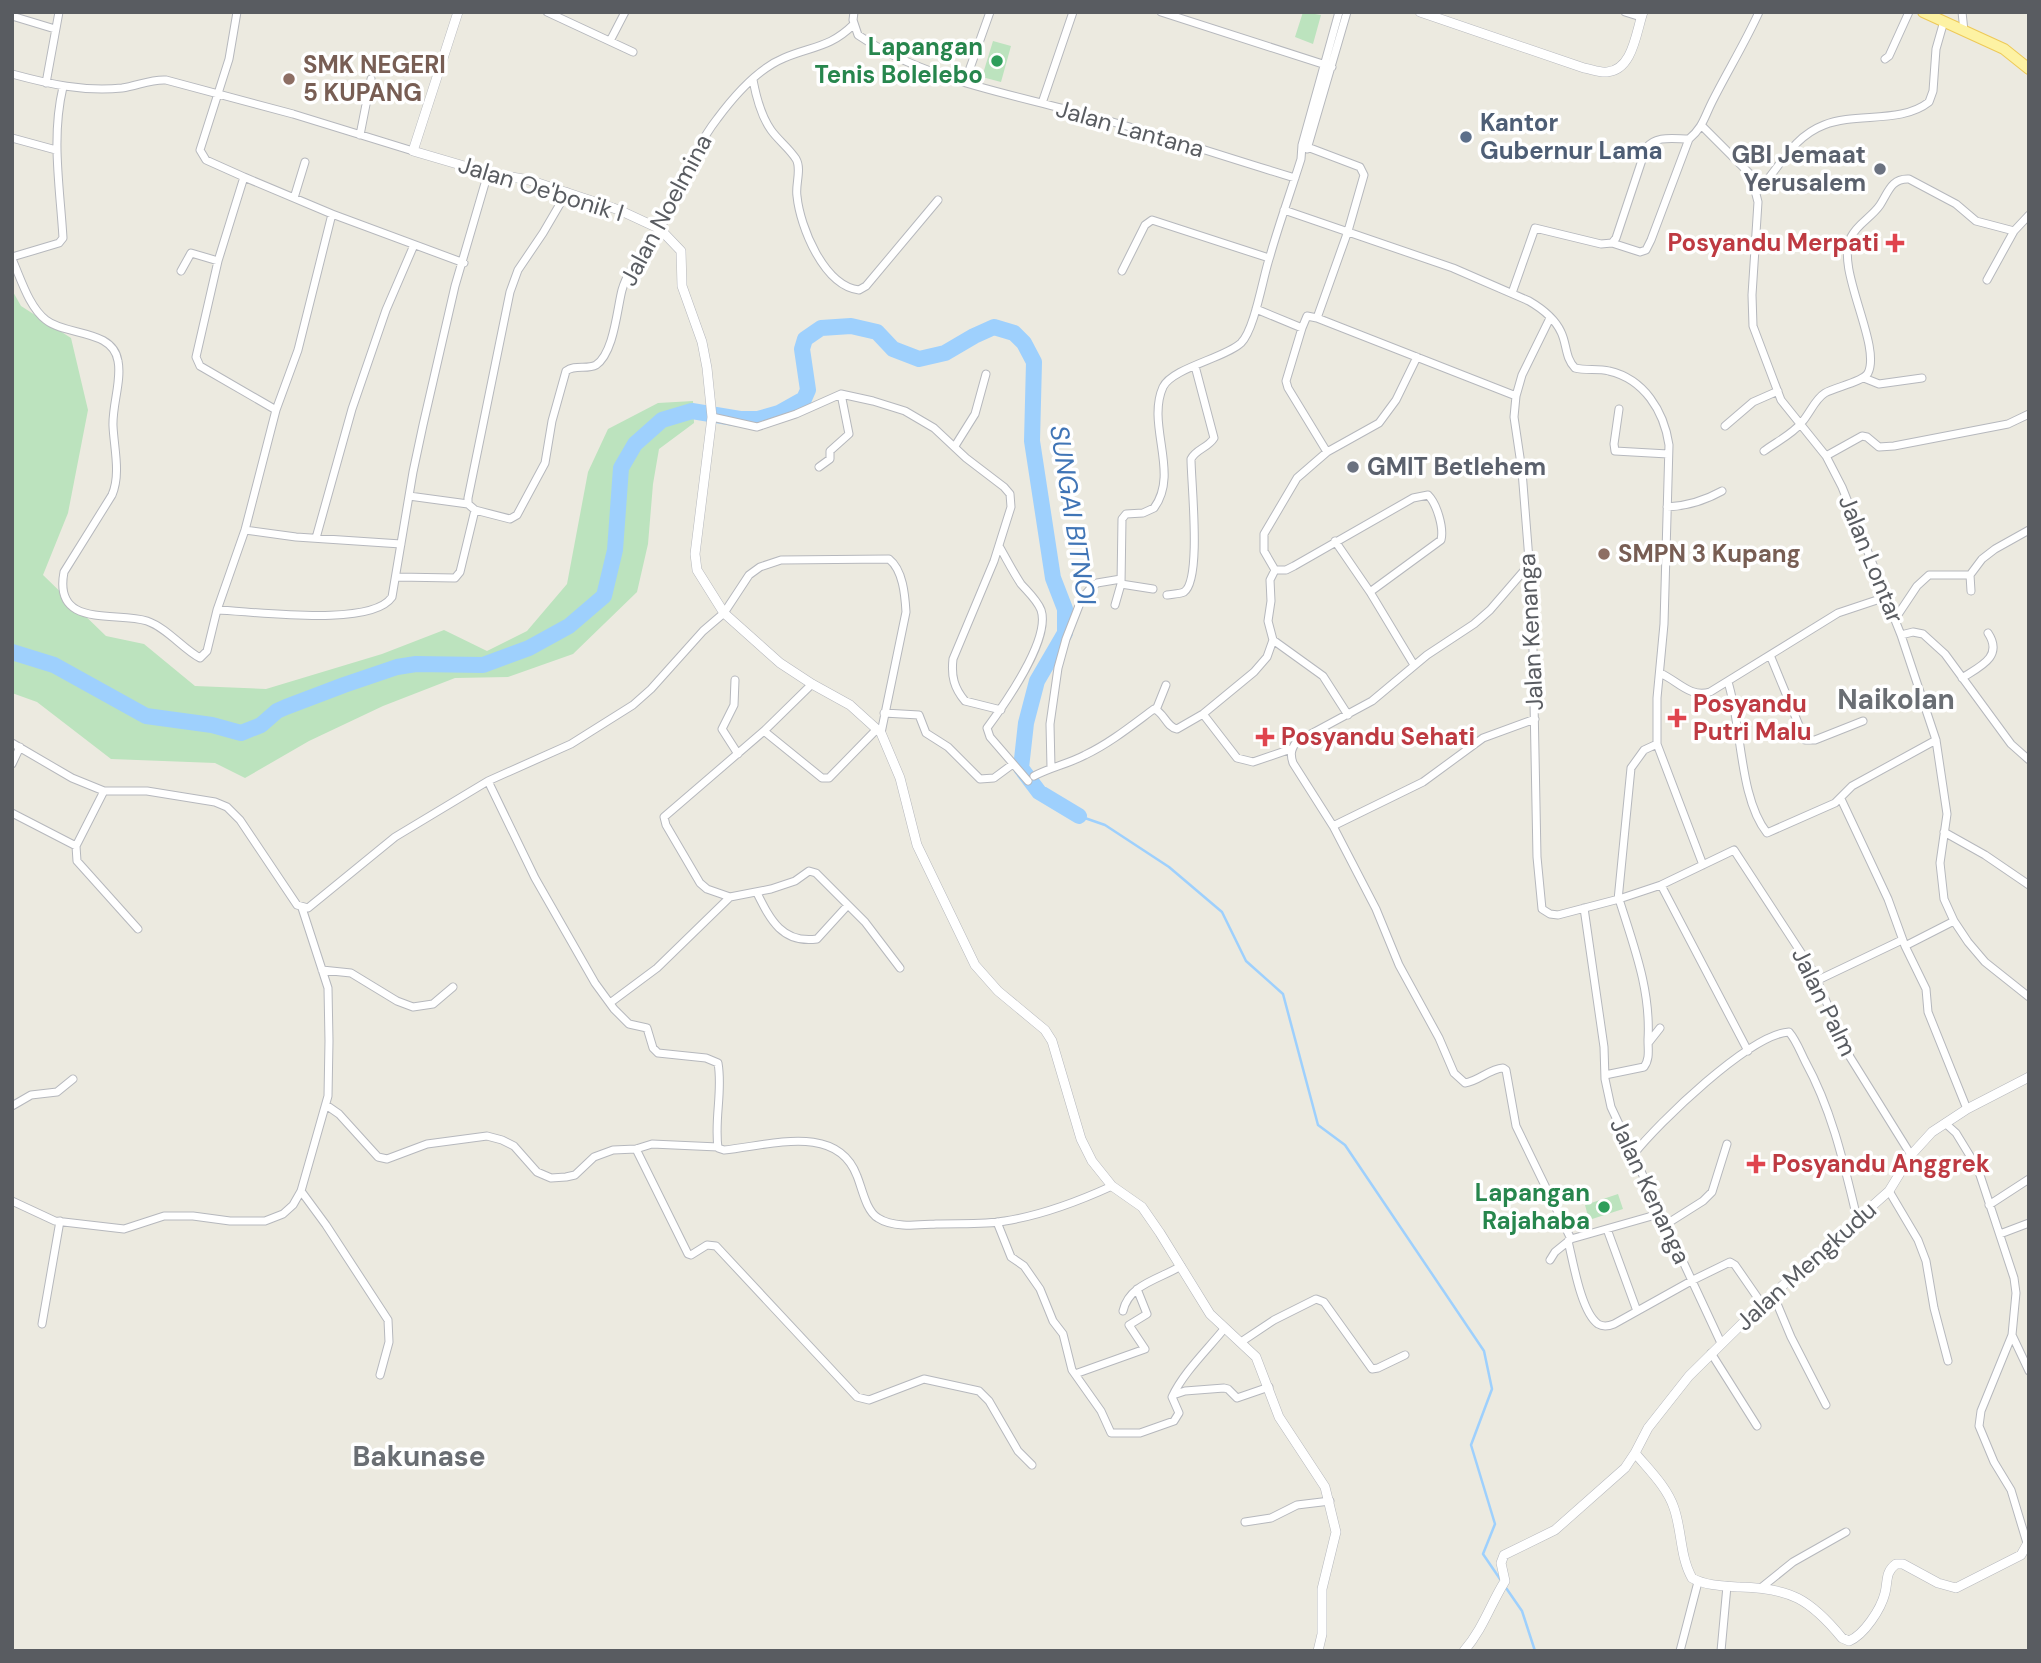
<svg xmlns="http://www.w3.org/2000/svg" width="2041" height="1663" font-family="'DM Sans',sans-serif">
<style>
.green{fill:#bce3be}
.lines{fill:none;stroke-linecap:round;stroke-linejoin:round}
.stream{stroke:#9ed0fd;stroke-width:2.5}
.river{stroke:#9ed0fd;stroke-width:16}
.minor-casing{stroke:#b6b8bd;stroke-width:9}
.tertiary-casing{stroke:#b6b8bd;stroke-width:10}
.primary-casing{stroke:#eec957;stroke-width:12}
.minor{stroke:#fff;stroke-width:7}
.tertiary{stroke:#fff;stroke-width:9}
.primary{stroke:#fdf2a3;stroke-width:10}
.leisure-dot{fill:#2e9e5b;stroke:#fff;stroke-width:2.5}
.education-dot{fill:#8d6e63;stroke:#fff;stroke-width:2.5}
.service-dot{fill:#5c6f8a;stroke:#fff;stroke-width:2.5}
.worship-dot{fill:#6b7280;stroke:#fff;stroke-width:2.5}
.health-dot{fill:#e0444e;stroke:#fff;stroke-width:2.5}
.labels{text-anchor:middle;stroke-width:7;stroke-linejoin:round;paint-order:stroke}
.leisure-label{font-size:24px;font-weight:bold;fill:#27864d;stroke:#fff;text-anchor:end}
.education-label{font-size:24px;font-weight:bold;fill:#785e54;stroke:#fff;text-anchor:start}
.service-label{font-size:24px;font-weight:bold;fill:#4e5e75;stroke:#fff;text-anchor:start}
.street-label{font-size:24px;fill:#595c61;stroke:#fff}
.worship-label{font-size:24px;font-weight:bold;fill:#5b616d;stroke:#fff;text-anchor:end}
.health-label{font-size:24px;font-weight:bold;fill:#be3a42;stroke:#fff;text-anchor:start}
.water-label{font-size:26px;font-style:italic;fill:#4075b6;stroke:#fff}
.quarter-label{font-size:28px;font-weight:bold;fill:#6a6e73;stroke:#fff}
</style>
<rect width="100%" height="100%" fill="#eceae0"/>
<path class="green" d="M1303,12l18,3 -8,29 -18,-7z
M993,41l18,5 -10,36 -19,-5z
M12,290l9,16 50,32 17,72 -20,103 -25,62 63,61 38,8 51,42 71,3 116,-35 62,-24 43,21 40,-20 40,-47 21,-112 20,-43 50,-26 35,-2 1,22 -35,26 -6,35 -5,60 -11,48 -64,62 -65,23 -53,1 -72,28 -74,35 -64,37 -30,-15 -104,-4 -74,-57 -25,-9z
M1618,1194l5,15 -34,11 -4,-15z"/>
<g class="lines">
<path class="stream" d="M1079,816l26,9 64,42 53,45 24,49 37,33 35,131 27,20 139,206 8,38 -21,56 24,79 -12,30 17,25
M1504,1585l18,26 13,40"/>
<path class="river" d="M12,652l42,13 92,51 66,9 29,8 20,-8 16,-14 9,-4 58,-22 53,-18 19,-3 67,1 46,-17 40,-22 35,-30 11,-46 6,-82 14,-24 27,-24 30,-9 48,8h18l21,-6 25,-14 4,-9 -6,-41 3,-10 16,-11 30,-2 26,6 16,17 26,10 26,-6 29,-17 20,-9 20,6 10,10 10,19 -2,79 21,137 12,31v24l-28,48 -11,42 -5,45 18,24 40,24"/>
<g class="minor-casing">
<path id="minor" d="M237,12l-8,47 -29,91 6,10 38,17
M547,12l86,40
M854,12l-1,8 5,15c67,45 150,58 226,79 71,19 141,43 211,64
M1161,12l171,55
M1625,12l16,5
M1962,12l2,19
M12,16l43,13
M610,41l15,-29
M1885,59l4,-3 20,-44
M12,74c37,10 72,18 110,14 15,-2 29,-9 44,-8l127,34 120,37
M753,80c3,16 8,36 18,50 7,10 18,18 25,29 6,10 -1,26 1,37 3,31 27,90 62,94l7,-4 72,-86
M965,82l25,-70
M46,83l13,-71
M1042,103l31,-91
M1702,126l49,49 7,27 -6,93 1,31 28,74 45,56 16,31 59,148 35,105 11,74 -7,49 4,36 10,22 14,21 17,20 44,35
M360,135l11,-56
M12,138l44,12
M1307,149l40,-137
M1757,192c22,-23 35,-55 67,-67 33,-13 77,-1 105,-23l4,-11 3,-42 8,-28
M294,198l11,-36
M1284,210l169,58 76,33c12,7 26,18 32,31 6,12 4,26 14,36 11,3 23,0 34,3 35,8 55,40 60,74l-5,179 -7,74v46l-13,6 -13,18 -13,132
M1612,243l28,9 6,-2 5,-10 38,-101
M12,257l47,-14 4,-5c-3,-51 -12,-100 0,-151
M12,259c9,20 17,48 34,61 20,16 67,9 72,41 4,19 -6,45 -5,65 1,22 8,48 -1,69l-48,77c-11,57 52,39 83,49 20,7 36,28 53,37l7,-7 10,-41 28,-80 31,-120 22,-60 34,-136
M181,271l10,-18 27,8
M1122,271l23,-46 7,-5 117,38
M1987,280l27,-49 15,-16
M1512,293l23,-65 66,16 11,-1 4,-5 30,-90c10,-13 28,-9 43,-9 14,-12 15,-21 23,-37 15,-30 33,-59 47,-90
M1256,309l46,19 5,-12 10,2 31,-87 16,-56 -4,-8 -58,-22
M1317,318l199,78
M1550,318l-28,57 -6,21 -2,21 8,54 10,127 5,259 5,52 8,5 8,1 61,-16 42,-14 73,-35 79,121 37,86 61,98
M1302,328l-16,53 2,7 39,64 52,-29 17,-23 21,-43
M1864,378l15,6 43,-6
M1619,409l-5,35 1,7 53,3
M276,410l-76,-44 -4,-9 22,-96 26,-84 88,37 132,49
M712,417l45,10 39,-13 45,-20 32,7 32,10 29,17 32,30 38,29 6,7 1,13 -17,54 -41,98c-2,17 1,29 12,42l36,9
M1725,426l28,-24 25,-11
M955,446l20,-32 11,-40
M1764,451c12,-9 29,-17 38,-29 8,-9 13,-23 23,-29 10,-6 38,-11 43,-20 14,-28 -34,-106 -17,-136 6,-13 21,-20 29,-32 8,-12 11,-27 29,-26l47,25 20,17 38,10
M1826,456l36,-20 5,1 12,10 15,-1 114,-22 21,-10
M819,467l11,-8v-8l19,-17 -8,-40
M409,496l59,8
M1667,507c21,-1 37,-6 55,-16
M475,510l35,9 7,-4 28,-52 7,-42 14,-50c9,-7 21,-1 30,-6 18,-12 21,-56 26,-75 7,-25 27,-41 39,-63 20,-36 31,-76 56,-108 17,-23 40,-50 67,-61 28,-12 46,-10 70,-34
M245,530l51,7 105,7
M316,538l36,-129 34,-99 28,-65
M1335,541l35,51 44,73
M999,546c7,12 14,26 22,38 7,8 16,16 20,26 10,29 -37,95 -54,118l3,9 38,44
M1528,566l-38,44 -16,14 -47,31 -55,46 -76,41c-5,8 -6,12 -3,21l40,63 43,83 23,56 40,73 15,35 11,10c14,-2 24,-14 38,-15l3,2 10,56 55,113
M1275,570h11l8,-4 119,-68 15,-3c9,9 16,33 13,45l-71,52
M397,577l58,1 5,-6 15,-62 -7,-6v-6l42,-206 8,-22 25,-37 24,-41
M1121,584l32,5
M1971,591l-1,-16 12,-16 13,-10 34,-19
M1167,595c5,-1 13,-1 17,-3 18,-12 7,-110 7,-133 5,-10 17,-11 23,-21l-19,-72
M1115,605l6,-21 1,-65 4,-5 17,-1 11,-5c26,-35 -8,-83 9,-121 9,-19 62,-29 78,-44 14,-14 22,-67 29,-87 9,-32 21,-65 31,-97l1,-14 37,-133
M217,610c36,1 154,18 175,-13l21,-125 10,-47 32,-139 33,-113
M1895,619l22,-33 12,-11h41
M1901,635l12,-3 10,2 22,20 66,90 18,16
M1273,640l50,36 25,39
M1770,655l35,85h10l48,-19
M1660,673c18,8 30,25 50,19l128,-79 48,-16
M1962,678c17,-11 42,-21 26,-45
M735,680l-1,25 -12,24 16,25
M1728,682c14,44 11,116 39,151l68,-30 17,-17 84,-46
M1156,710l10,-25
M884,713l35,2 7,18 22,14 32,32 14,-1 19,-14
M1203,714l34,44 16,4 38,-13
M764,731l58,47h7l48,-49
M12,743l60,35 32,13h43l68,11 12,5 13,13 57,85 11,3 87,-71 93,-56 83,-37 62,-39 18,-16 52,-58 21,-18 25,-38 11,-8 21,-7 108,-1c14,11 16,36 17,53l-25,121
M1657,744l46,121
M12,764l8,-17
M1051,767l-1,-43 8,-56 8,-29 16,-41 7,-8 8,-7 24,-4
M1034,776c17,-9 34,-12 51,-21 25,-12 46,-29 69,-46 10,3 12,18 23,20l26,-15 51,-42 13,-15 6,-17 -5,-19 3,-20 -1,-21 5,-10 -11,-19v-17l33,-56 30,-26
M488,781l47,97 60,105 19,26 15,15 18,4 6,20 5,5 48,5 12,5c5,28 -4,56 0,85l6,2c44,-4 113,-28 133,26 5,12 9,35 21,42 15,10 41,7 58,6 23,-1 47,1 69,-3 38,-6 72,-19 107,-35
M104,791l-28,55 1,15 61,68
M1841,799l47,100 17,47 49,-25
M12,813l64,33
M1333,826l90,-44 60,-44 52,-19
M1944,832l41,23 44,30
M1661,885l87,166
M757,893c13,26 25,51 60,46l31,-34
M730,897l-23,-8 -7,-6 -34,-58 -2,-8 100,-86 48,-47
M1584,908l20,139 1,32 6,28 110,236
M1905,946l21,43 2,23 39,97
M322,970l29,3 46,28 16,6 20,-3 20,-17
M1818,980l84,-40
M610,1003l47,-35 73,-71 41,-8 24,-8 14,-10 7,2 49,49 35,46
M1649,1042l11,-14
M1605,1075l39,-8c6,-8 4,-17 4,-27 3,-50 -14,-93 -29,-141
M326,1105l13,9 39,43 9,2 40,-15 60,-8 15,4 12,6 23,26 14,6 15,-1 9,-2 19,-18 19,-7 23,-1 16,-5 66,3
M12,1106l19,-11 26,-3 16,-13
M1945,1123l11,10 22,36 36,109 2,15 -4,42 -31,76 -2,15 15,36 17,28 16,53
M636,1149l52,105 3,1 16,-10 9,1 141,151 12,3 55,-21 55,12 10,10 29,50 14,14
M1633,1155c25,-32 117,-121 156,-123 7,8 11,19 16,29 27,49 39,103 52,157
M301,1191l25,34 62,95 1,22 -9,33
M1889,1191l29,49 8,21 8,47 14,53
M12,1201l43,20 69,8 40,-13h29l37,5h35l18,-7 10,-9 8,-14 27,-95 1,-55 -1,-53 -26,-80
M1989,1205l40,-26
M997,1222l14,35 13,9 16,23 13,32 10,13 9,36 29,41 10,22h29l34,-12 5,-8 -7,-16c11,-24 35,-47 52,-68
M1665,1225l38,-24 9,-9 15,-48
M1607,1229l30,82
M2000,1234l29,-11
M1568,1241c5,20 13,71 30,83 5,3 11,2 16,0l79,-44 37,-18 5,3 27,39
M1550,1260l5,-8 16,-13 88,-25
M1773,1294l18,43 35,68
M1123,1311c6,-27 37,-32 58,-45
M42,1324l18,-103
M2012,1335l17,36
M1241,1342l33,-22 42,-21 8,3 48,67 6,-1 27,-13
M1711,1353l46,73
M1075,1374l70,-25 -16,-24 18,-11 -10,-25
M1173,1395l12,-4 39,-3 4,1 9,9 32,-11
M1245,1522l26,-4 26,-13 33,-4
M1762,1587l31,-25 53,-30
M1680,1651l18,-69
M1721,1651l6,-65"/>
</g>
<g class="tertiary-casing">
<path id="tertiary" d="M458,12l-45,139 75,22 41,7 90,30 41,19 21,22 1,35 20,56 5,26 5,49 -17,137 2,16 27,43 56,50 32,21 38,21 31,28 19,45 17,67 58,120 23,26 47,39 7,11 29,98 11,22 20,25 30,21 18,26 50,81 46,43 23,60 46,70 11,45 -14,57v45l-4,17
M1420,12l164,56c7,1 16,5 23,4 26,-2 29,-40 36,-60
M2029,1077l-62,32 -35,23 -21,23 -22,36 -127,113 -73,72 -41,52 -13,25c14,17 32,34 39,55 8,23 6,49 18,70 14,8 33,8 48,9 50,1 70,12 102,51l7,3c15,-6 32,-32 36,-48 3,-12 0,-21 11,-29h7l35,19 18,5 65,-33 8,-14
M1464,1651c20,-24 26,-46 41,-70l-4,-18 3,-8 51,-25 70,-62 10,-15"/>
</g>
<g class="primary-casing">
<path id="primary" d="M1923,12l81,37 25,20"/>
</g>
<use href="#minor" class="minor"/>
<use href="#tertiary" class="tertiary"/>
<use href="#primary" class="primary"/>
</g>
<g class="leisure-dot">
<circle cx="997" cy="61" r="7"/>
<circle cx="1604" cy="1207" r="7"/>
</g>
<g class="education-dot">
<circle cx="289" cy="79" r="7"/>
<circle cx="1604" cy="554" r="7"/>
</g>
<circle class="service-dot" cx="1466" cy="137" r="7"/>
<g class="worship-dot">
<circle cx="1880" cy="169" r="7"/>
<circle cx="1353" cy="467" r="7"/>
</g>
<g class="health-dot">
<path d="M1891.5 232.5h7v7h7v7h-7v7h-7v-7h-7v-7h7z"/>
<path d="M1673.5 707.5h7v7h7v7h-7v7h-7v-7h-7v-7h7z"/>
<path d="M1261.5 726.5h7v7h7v7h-7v7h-7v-7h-7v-7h7z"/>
<path d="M1752.5 1153.5h7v7h7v7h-7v7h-7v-7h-7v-7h7z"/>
</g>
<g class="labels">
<g class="leisure-label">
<text x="983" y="55">Lapangan<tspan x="983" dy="28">Tenis Bolelebo</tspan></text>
<text x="1590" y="1201">Lapangan<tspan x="1590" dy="28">Rajahaba</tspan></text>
</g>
<g class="education-label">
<text x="303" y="73">SMK NEGERI<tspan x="303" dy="28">5 KUPANG</tspan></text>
<text x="1618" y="562">SMPN 3 Kupang</text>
</g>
<g class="service-label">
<text x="1480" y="131">Kantor<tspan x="1480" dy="28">Gubernur Lama</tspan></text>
</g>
<g class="street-label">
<text transform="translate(1130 129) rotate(16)" y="8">Jalan Lantana</text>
<text transform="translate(541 189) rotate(17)" y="8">Jalan Oe'bonik I</text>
<text transform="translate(666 210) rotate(-62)" y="8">Jalan Noelmina</text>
<text transform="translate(1871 559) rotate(68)" y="8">Jalan Lontar</text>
<text transform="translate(1531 632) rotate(-93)" y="8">Jalan Kenanga</text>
<text transform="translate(1824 1002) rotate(64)" y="8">Jalan Palm</text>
<text transform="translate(1650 1191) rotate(65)" y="8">Jalan Kenanga</text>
<text transform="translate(1806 1266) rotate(-42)" y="8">Jalan Mengkudu</text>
</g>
<g class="worship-label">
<text x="1866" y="163">GBI Jemaat<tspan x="1866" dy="28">Yerusalem</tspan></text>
<text x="1367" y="475" text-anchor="start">GMIT Betlehem</text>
</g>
<g class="health-label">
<text x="1879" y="251" text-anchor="end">Posyandu Merpati</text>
<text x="1693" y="712">Posyandu<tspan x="1693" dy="28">Putri Malu</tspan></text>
<text x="1281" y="745">Posyandu Sehati</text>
<text x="1772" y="1172">Posyandu Anggrek</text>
</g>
<g class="water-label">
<text transform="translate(1073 515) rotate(81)" y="9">SUNGAI BITNOI</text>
</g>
<g class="quarter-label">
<text x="1896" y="709">Naikolan</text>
<text x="419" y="1466">Bakunase</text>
</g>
</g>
<rect width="2041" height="1663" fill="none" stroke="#595c61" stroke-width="28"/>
</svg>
